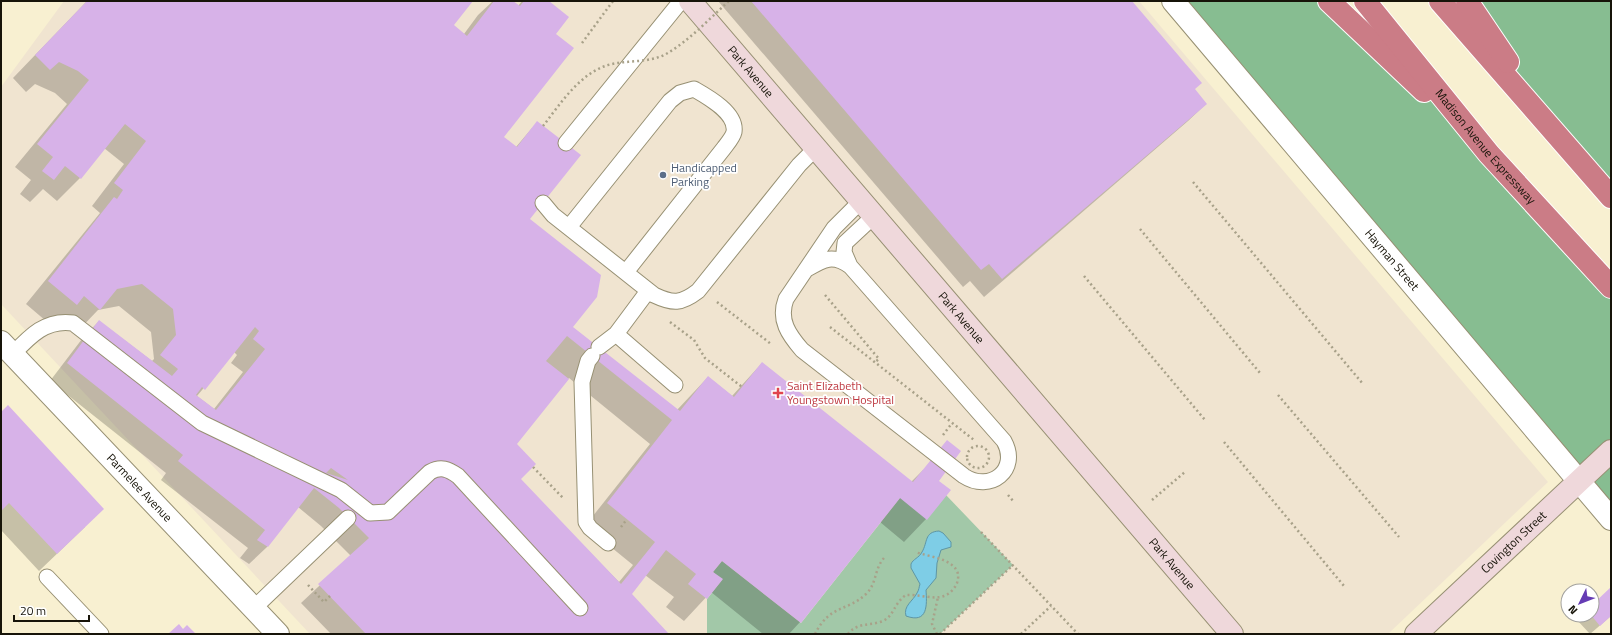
<svg xmlns="http://www.w3.org/2000/svg" width="1612" height="635" font-family="'Titillium Web',sans-serif">
<style>
.medical{fill:#f0e4d0}
.green{fill:#a2c8a8}
.forest{fill:#87bd91}
.water{fill:#7ecde6;stroke:#5f96a4}
.shadow{fill:#0003;fill-rule:evenodd}
.building{fill:#d7b2e8;fill-rule:evenodd}
.lines{fill:none;stroke-linecap:round;stroke-linejoin:round}
.lane-casing{stroke:#979073;stroke-width:17}
.street-casing{stroke:#979073;stroke-width:24}
.secondary-casing{stroke:#979073;stroke-width:24}
.highway-casing{stroke:#fff;stroke-width:24}
.path{stroke:#a8a189;stroke-width:2.5;stroke-dasharray:2 3;stroke-linecap:butt}
.lane{stroke:#fff;stroke-width:15}
.street{stroke:#fff;stroke-width:22}
.secondary{stroke:#efd8db;stroke-width:22}
.highway{stroke:#cb7c86;stroke-width:22}
.path-bridge{stroke:#a8a189;stroke-width:2.5;stroke-dasharray:2 3;stroke-linecap:butt}
.service-dot{fill:#5c6f8a;stroke:#fff;stroke-width:1.5}
.health-dot{fill:#e0444e;stroke:#fff;stroke-width:1.5}
.labels{text-anchor:middle;stroke-width:3.5;stroke-linejoin:round;paint-order:stroke}
.street-label{font-size:12px;fill:#171409;stroke:#fff}
.service-label{font-size:12px;fill:#4e5e75;stroke:#fff;text-anchor:start}
.health-label{font-size:12px;fill:#be3a42;stroke:#fff;text-anchor:start}
</style>
<rect width="100%" height="100%" fill="#f8f0d1"/>
<path class="medical" d="M64,1h1075l409,481 -160,152h-1078l-309,-330v-217z"/>
<path class="green" d="M946,495l67,70 -73,69h-233v-35l15,-19 -9,-8 9,-11 79,62 99,-125z"/>
<path class="forest" d="M1173,1h156l160,153 122,133v232z
M1467,1h144v196l-50,-57z"/>
<path class="water" d="M939,531l4,2 8,9v5l-10,3 -4,13 -1,15 -10,12c1,15 2,34 -20,26 -3,-10 7,-15 11,-23 2,-3 2,-6 3,-9l-9,-16v-4c2,-5 8,-6 11,-12 6,-10 2,-20 17,-21z"/>
<path class="shadow" d="M87,1h384l-19,24 12,9 14,-19 15,-14h19l6,5 4,-5h26l7,33 -56,107 17,6 16,-19 -3,91 43,108 105,83 31,-33 24,19 30,-33 149,119 12,-12 15,11 -12,38 -22,23 -24,-20 -80,100 -11,12h-26l-52,-42 -27,29 -18,-14 8,-10 -29,-22 -15,19 38,40h-337l-30,-31 50,-47 -30,-30 -23,-19 -31,40 -18,17 -9,-6 8,-10 -87,-68 5,-7 -116,-92 32,-42 17,-18 53,40 2,-2 -3,-27 -32,-26 -21,4 -21,22 -24,-5 -27,-23 74,-91 -8,-7 32,-42 -20,-16 -24,30 -23,23 -14,-12 -13,13 -10,-8 11,-14 -16,-13 52,-63 -12,-11 -20,-9 -9,8 -13,-14zM234,352l3,3 -6,8 12,9 -29,37 -17,-13zM569,378l81,66 -65,82 48,39 -14,17 -100,-102 -4,-36z
M718,1h413l63,89 12,14 -18,17 -204,176 -14,-16 -7,6z
M1,413l84,114 -46,44 -38,-41z
M1611,589v27l-21,18 -13,-14 6,-5h9z"/>
<path class="building" d="M87,1h386l-19,24 13,11 27,-35h19l7,5 4,-5h25l20,16 -13,17 18,14 -70,89 13,10 20,-26 44,34 -51,64 71,56 -4,22 -24,30 107,84 28,-35 26,21 28,-35 151,120 34,-42 14,11 -22,30 12,9 -24,30 -27,-22 -99,125 -79,-62 -9,11 10,7 -16,20 -19,-15 8,-10 -30,-24 -34,44 37,40h-303l-48,-50 51,-46 -30,-30 -25,-20 -46,59 -11,-7 8,-10 -87,-69 5,-6 -116,-92 32,-43 73,56 6,-7 -18,-14 16,-20 -3,-26 -31,-25 -25,5 -17,21 -16,-14 -7,9 -29,-24 66,-84 3,2 6,-9 -9,-7 32,-42 -21,-17 -44,55 -16,-13 -11,14 -12,-9 11,-14 -16,-13 52,-64 -11,-9 -19,-9 -9,8 -15,-15zM255,327l4,4 -6,8 12,10 -49,61 -20,-15 6,-8 3,3zM567,336l105,84 -65,83 48,39 -34,42 -100,-105 15,-15 -19,-20 52,-65 -23,-18zM331,468l17,12 -22,-7z
M751,1h381l70,82 -7,6 12,15 -205,175 -13,-15 -8,6z
M8,405l96,104 -47,45 -48,-51 -8,8v-99z
M1611,587v29l-11,10 -9,-11 1,-10z
M179,624l4,5 4,-4 9,9h-28z"/>
<g class="lines">
<g class="lane-casing">
<path id="lane" d="M566,143l115,-142
M861,201l-27,27 -48,71c-8,21 3,36 16,51l162,126c26,17 56,-6 40,-35l-154,-175 -6,-14 1,-9 29,-27
M543,203l10,12 101,80c19,9 27,9 44,-4l101,-126 17,-17
M569,227l101,-126 10,-8 14,-4c14,8 43,24 40,43 -1,5 -7,12 -10,16l-98,124
M807,269c17,-10 26,-15 43,-3
M616,334l59,51
M599,347l17,-13 32,-43
M13,354c17,-18 33,-35 60,-31l129,100 139,67 29,23 18,-1 42,-40c11,-6 18,-3 28,4l122,132
M592,356l-4,5 -6,21 4,140 4,6 18,15
M47,577l54,57
M254,608l94,-90"/>
</g>
<g class="street-casing">
<g id="street">
<path id="s1" d="M1173,1l438,518"/>
<path id="s2" d="M1,342l277,292"/>
</g>
</g>
<g class="secondary-casing">
<g id="secondary">
<path id="s3" d="M690,1l542,633"/>
<path id="s4" d="M1416,634l195,-183"/>
</g>
</g>
<g class="highway-casing">
<g id="highway">
<path d="M1329,1l95,90"/>
<path id="s5" d="M1365,1l124,153 122,133"/>
<path d="M1440,1l171,196"/>
<path d="M1467,1l41,61"/>
</g>
</g>
<path class="path" d="M582,43l31,-42
M1193,182l170,202
M1140,229l120,144
M1084,276l121,144
M825,295l54,64 -4,3
M717,302l54,42
M670,322l24,18 11,18 37,29
M830,327l144,113
M1278,395l121,142
M943,435l9,-12
M1224,442l120,144
M967 457a11 11 0 1 1 22 0a11 11 0 1 1-22 0Z
M533,467l31,32
M1008,495l6,7
M1152,500l33,-28
M621,527l6,-8
M981,532l97,102
M308,585l16,17 6,-6
M815,634c15,-30 32,-22 51,-40 11,-10 8,-25 18,-36
M848,634c9,-12 23,-8 35,-13 11,-5 11,-18 23,-26 12,-1 28,5 38,1 6,-2 11,-8 13,-13 8,-23 -27,-26 -42,-31
M937,634l-5,-10 6,-27
M940,634l73,-69
M1021,634l30,-28"/>
<use href="#lane" class="lane"/>
<use href="#street" class="street"/>
<use href="#secondary" class="secondary"/>
<use href="#highway" class="highway"/>
<path class="path-bridge" d="M543,126c18,-23 38,-55 69,-62 18,-4 37,-1 54,-10 23,-13 43,-35 63,-53"/>
</g>
<circle class="service-dot" cx="663" cy="175" r="4"/>
<path class="health-dot" d="M776 387h4v4h4v4h-4v4h-4v-4h-4v-4h4z"/>
<g class="labels">
<g class="street-label">
<text dy="4" stroke="none"><textPath href="#s3" startOffset="93">Park Avenue</textPath></text>
<text dy="4" stroke="none"><textPath href="#s5" startOffset="189">Madison Avenue Expressway</textPath></text>
<text dy="4" stroke="none"><textPath href="#s1" startOffset="339">Hayman Street</textPath></text>
<text dy="4" stroke="none"><textPath href="#s3" startOffset="417">Park Avenue</textPath></text>
<text dy="4" stroke="none"><textPath href="#s2" startOffset="201">Parmelee Avenue</textPath></text>
<text dy="4" stroke="none"><textPath href="#s4" startOffset="134">Covington Street</textPath></text>
<text dy="4" stroke="none"><textPath href="#s3" startOffset="741">Park Avenue</textPath></text>
</g>
<g class="service-label">
<text x="671" y="172">Handicapped<tspan x="671" dy="14">Parking</tspan></text>
</g>
<g class="health-label">
<text x="787" y="390">Saint Elizabeth<tspan x="787" dy="14">Youngstown Hospital</tspan></text>
</g>
</g>
<rect width="1612" height="635" fill="none" stroke="#171409" stroke-width="4"/>
<g transform="translate(1580 603) rotate(227)"><circle r="19" fill="#ffffff" stroke="#a2a19d"/>
<path d="M0-3L7 15L0 10L-7 15Z" fill="#653cb4"/>
<text y="-6" font-size="11" font-weight="bold" text-anchor="middle" fill="#171409">N</text>
</g>
<path d="M14 615v6h75v-6" fill="none" stroke="#171409" stroke-width="2"/>
<text x="20" y="615" font-size="12" fill="#171409" stroke="#ffffff" stroke-width="3" paint-order="stroke">20 m</text>
</svg>
